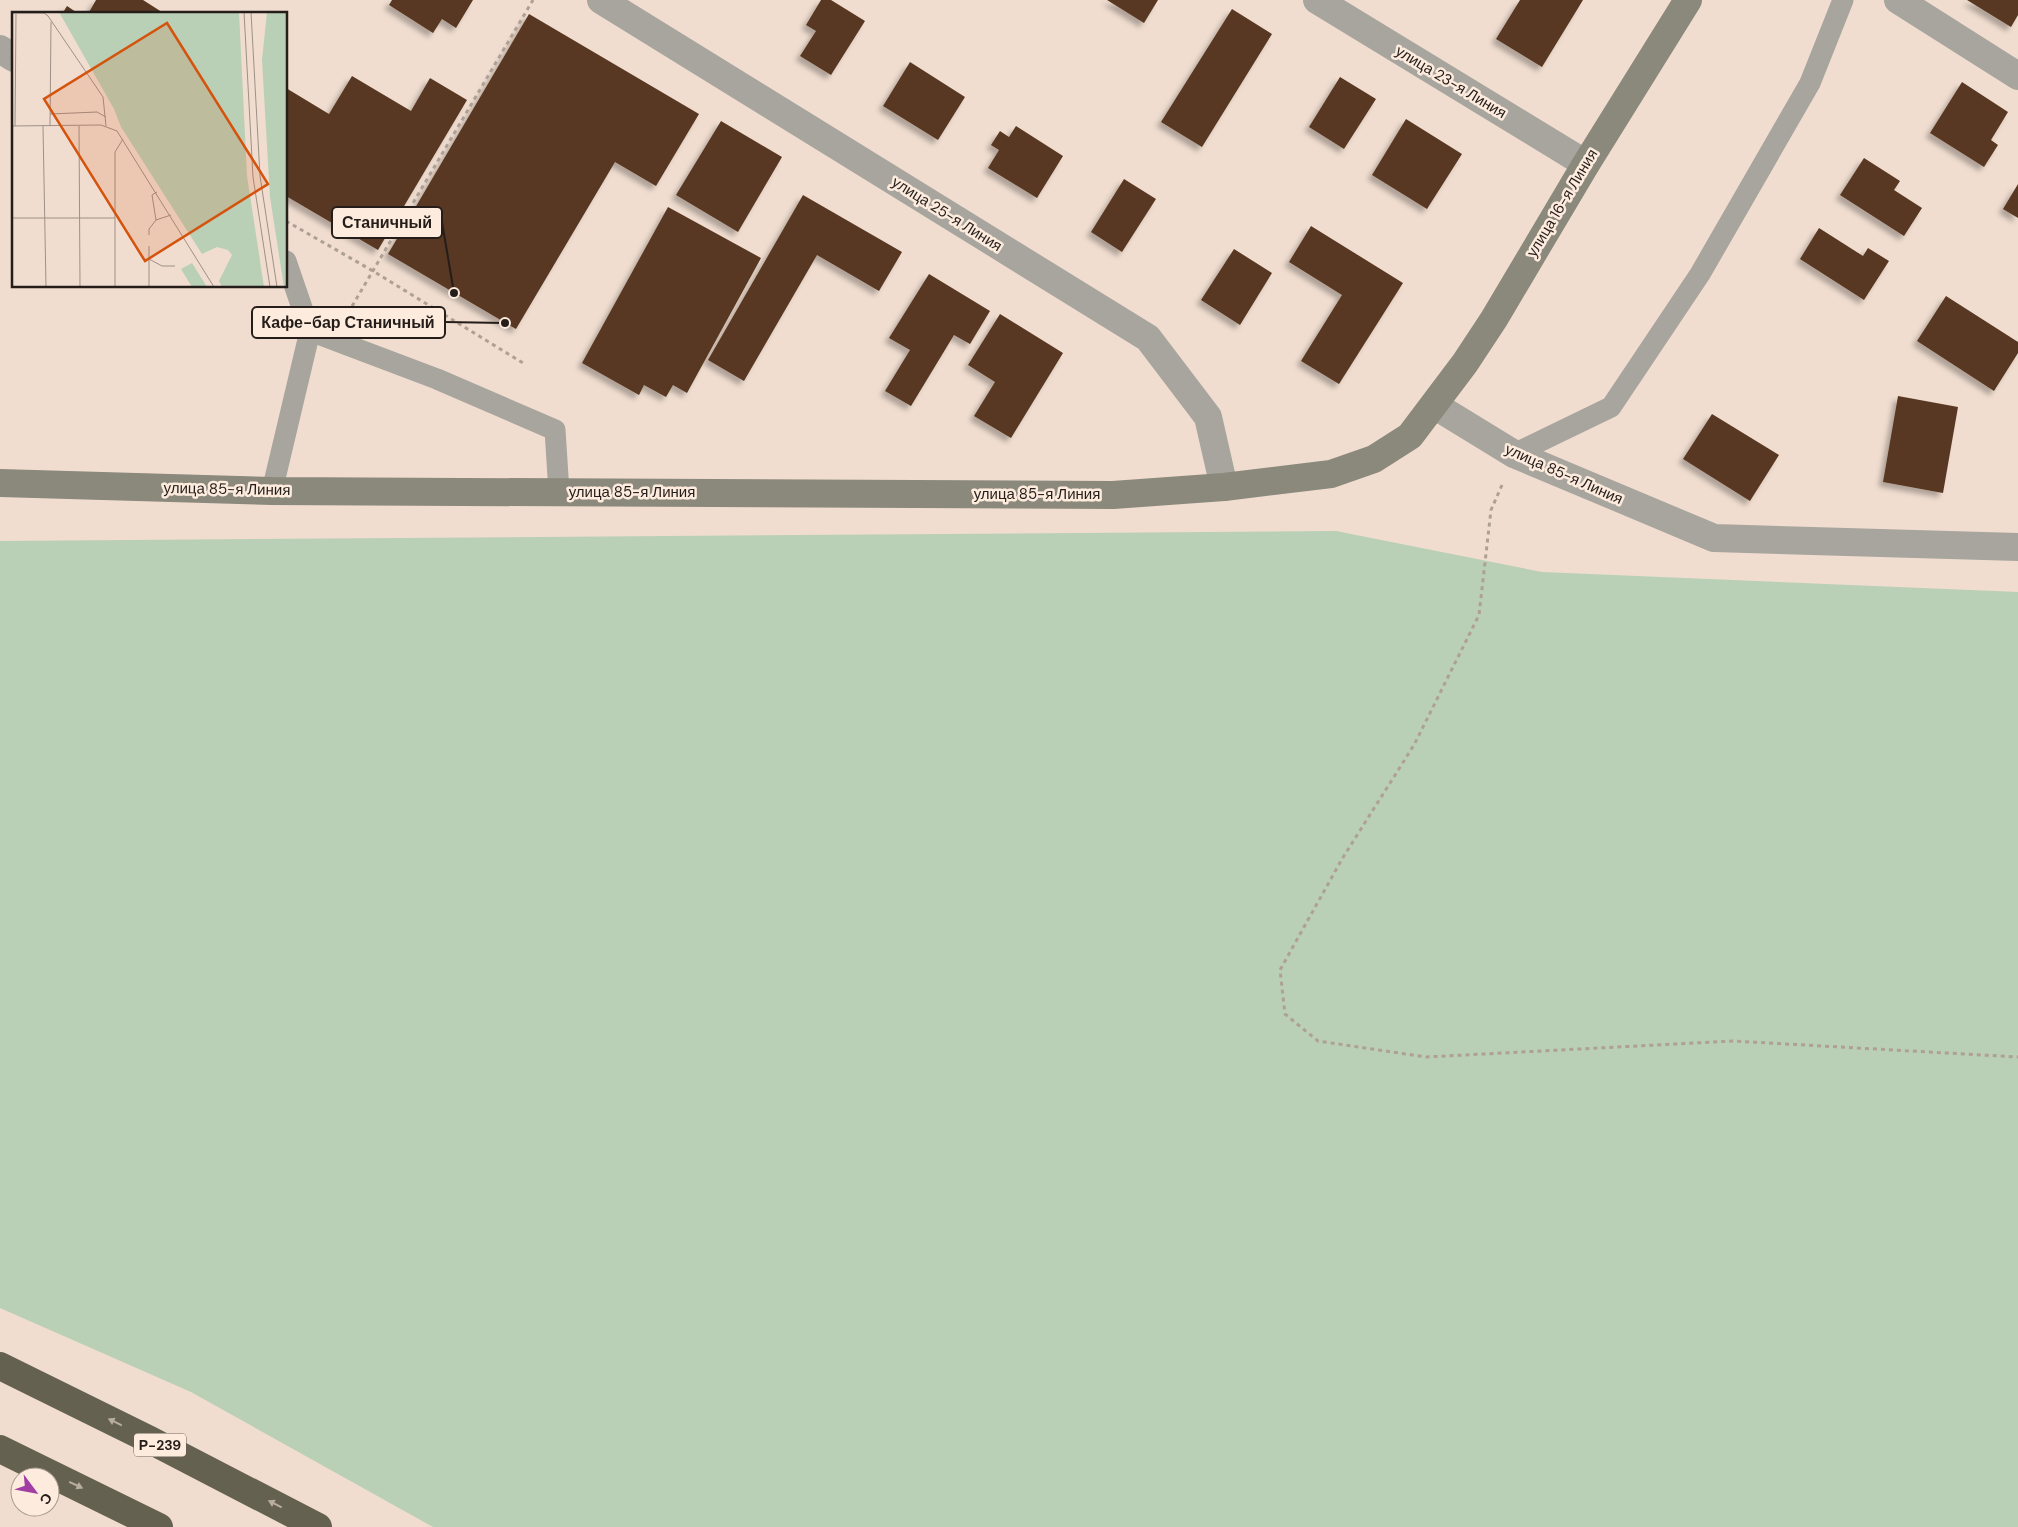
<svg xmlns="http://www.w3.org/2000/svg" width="2018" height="1527" font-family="'DM Sans',sans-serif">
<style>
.green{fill:#b9cfb6}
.building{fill:#583820;filter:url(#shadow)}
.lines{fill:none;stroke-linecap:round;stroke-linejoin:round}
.path{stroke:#afa096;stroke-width:3;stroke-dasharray:4 4;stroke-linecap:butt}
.lane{stroke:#a7a59d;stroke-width:21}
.street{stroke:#a7a59d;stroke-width:28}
.secondary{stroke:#8b887c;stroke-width:28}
.highway{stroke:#656150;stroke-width:28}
.oneway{fill:#b9ad9e}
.labels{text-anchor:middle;stroke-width:5;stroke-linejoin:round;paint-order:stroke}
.shield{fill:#fdebde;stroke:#655b54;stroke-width:1}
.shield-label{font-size:14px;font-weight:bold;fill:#241d19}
.street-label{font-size:15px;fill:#241d19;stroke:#fdebde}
.inset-road{fill:none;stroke:#9e9087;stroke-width:1}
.view{fill:#d4530d;fill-opacity:0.15;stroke:#d4530d;stroke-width:2.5}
.inset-edge{fill:none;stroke:#241d19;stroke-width:2.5}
.leader{fill:none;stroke:#241d19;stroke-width:2}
.callout-dot{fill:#241d19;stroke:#fdebde;stroke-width:2}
.callout{fill:#fdebde;stroke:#241d19;stroke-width:2}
.callout-label{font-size:16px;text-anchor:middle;font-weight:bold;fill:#241d19}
</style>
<defs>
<filter id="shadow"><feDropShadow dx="-4.5" dy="4.5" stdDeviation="2.5" flood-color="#0004"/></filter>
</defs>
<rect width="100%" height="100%" fill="#f0ddd0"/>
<path class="green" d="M1336,531l206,41 476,20v935h-1585l-242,-135 -191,-84v-767z"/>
<path class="building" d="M96,0h47l22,14h-77z
M392,0h81l-17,28 -14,-9 -9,14 -44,-28z
M821,0h10l34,21 -34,54 -31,-19 16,-25 -10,-6z
M1107,0h51l-14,23z
M1520,0h63l-41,67 -46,-28z
M1967,0h51v15l-7,12z
M67,6l12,8h-17z
M1232,9l40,25 -70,113 -41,-25z
M529,14l170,100 -43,72 -41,-24 -99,167 -128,-75z
M910,62l55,35 -27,43 -55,-34z
M352,76l59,35 19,-33 37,22 -89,150 -92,-54v-108l43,26z
M1340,77l36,22 -32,50 -35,-22z
M1962,82l46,30 -17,28 7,5 -14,22 -54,-34z
M1406,119l56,35 -35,55 -55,-34z
M721,121l61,36 -44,75 -62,-37z
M1016,126l47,30 -26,42 -49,-30 11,-18 -8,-5 9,-14 9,6z
M1864,158l36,23 -6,9 28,18 -18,28 -64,-41z
M1124,179l32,20 -34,53 -31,-20z
M2018,184v34l-15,-9z
M803,195l99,57 -23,39 -62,-36 -73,126 -36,-21z
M668,207l93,51 -74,135 -14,-8 -7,12 -22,-12 -5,10 -57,-32z
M1311,226l92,57 -64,101 -38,-23 41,-66 -53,-33z
M1819,228l44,28 5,-8 21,13 -25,39 -64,-41z
M1234,249l38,24 -32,52 -39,-25z
M929,274l61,37 -20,33 -16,-9 -43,71 -26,-15 25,-41 -21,-12z
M1946,296l72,46v11l-24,38 -77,-50z
M1000,314l63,39 -52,85 -37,-22 21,-34 -27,-17z
M1898,396l60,11 -15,86 -60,-11z
M1712,414l67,41 -29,46 -67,-42z"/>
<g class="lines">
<path class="path" d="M286,221l87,50 150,92
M348,313l185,-313
M1502,485l-11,25 -12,105 -65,130 -72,114 -62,111 5,44 33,27 108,16 307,-16 285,16"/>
<path class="lane" d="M286,261l24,70
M1514,454l97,-47 89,-133 110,-191 33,-83
M272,491l38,-160 127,48 118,51 4,62"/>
<path class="street" d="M601,0l547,338 60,79 16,70
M1317,0l269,164
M1898,0l120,76
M0,49l14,9
M1434,405l80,49 200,84 304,9"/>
<path class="secondary" d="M0,483l272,8 841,4 111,-8 107,-13 43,-15 36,-23 55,-73 29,-44 92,-155 102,-164"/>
<path class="highway" d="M0,1366l150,74 168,87
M0,1449l159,78"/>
</g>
<defs><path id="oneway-solid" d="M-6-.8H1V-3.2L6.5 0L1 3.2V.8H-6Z" transform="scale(1.25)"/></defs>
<g class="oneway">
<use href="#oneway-solid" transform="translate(115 1422) rotate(-154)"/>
<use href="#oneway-solid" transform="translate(76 1485) rotate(25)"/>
<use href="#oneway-solid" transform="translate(275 1504) rotate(-153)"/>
</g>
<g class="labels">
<rect class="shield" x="134" y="1433.5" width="52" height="23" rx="4"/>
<g class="shield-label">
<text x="160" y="1450">Р-239</text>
</g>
<g class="street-label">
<text transform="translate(1451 82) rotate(31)" y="5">улица 23-я Линия</text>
<text transform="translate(1562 203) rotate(-59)" y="5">улица 16-я Линия</text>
<text transform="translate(947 214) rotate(32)" y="5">улица 25-я Линия</text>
<text transform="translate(1564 474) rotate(24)" y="5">улица 85-я Линия</text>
<text transform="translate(227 489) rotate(1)" y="5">улица 85-я Линия</text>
<text x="632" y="497">улица 85-я Линия</text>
<text x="1037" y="499">улица 85-я Линия</text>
</g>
</g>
<g transform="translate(12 12)">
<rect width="275" height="275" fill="#f0ddd0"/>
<path d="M47,0h180l8,164 17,111h-42l-3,-6 13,-26 -4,-5 -11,-3 -15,7 -81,-127 -7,-18zM255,0h20v275h-3l-14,-90 -8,-137zM180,251l15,24h-15l-11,-18z" fill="#b9cfb6"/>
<path class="inset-road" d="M232,0l9,165 17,110M239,0l9,164 17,111M0,1h32l4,3 55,81 3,29M38,102l47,-2 9,5M0,114l89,-1 16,6 97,156M3,114l1,-112M31,114l3,161M38,114l1,-104M67,114l1,161M145,180l-5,3 4,25 15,-5M0,206h103M137,223v-6l7,-9M137,247l13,7h13M103,275v-135l8,-13M137,275v-41"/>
<path class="view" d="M155,11l101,161 -123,77 -101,-162z"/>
<rect width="275" height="275" class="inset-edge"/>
</g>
<path class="leader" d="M454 293L442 222M505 323L445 322"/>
<g class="callout-dot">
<circle cx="454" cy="293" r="5"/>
<circle cx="505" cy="323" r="5"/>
</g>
<g class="callout">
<rect x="332" y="207" width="110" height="31" rx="5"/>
<rect x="252" y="307" width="193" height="31" rx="5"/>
</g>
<g class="callout-label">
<text x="387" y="228">Станичный</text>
<text x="348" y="328">Кафе-бар Станичный</text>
</g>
<g transform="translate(35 1492) rotate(122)"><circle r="24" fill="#fdebde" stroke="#a6998f"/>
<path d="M0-4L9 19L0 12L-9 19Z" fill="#a23ea3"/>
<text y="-8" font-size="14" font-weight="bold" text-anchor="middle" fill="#241d19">С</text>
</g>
</svg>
